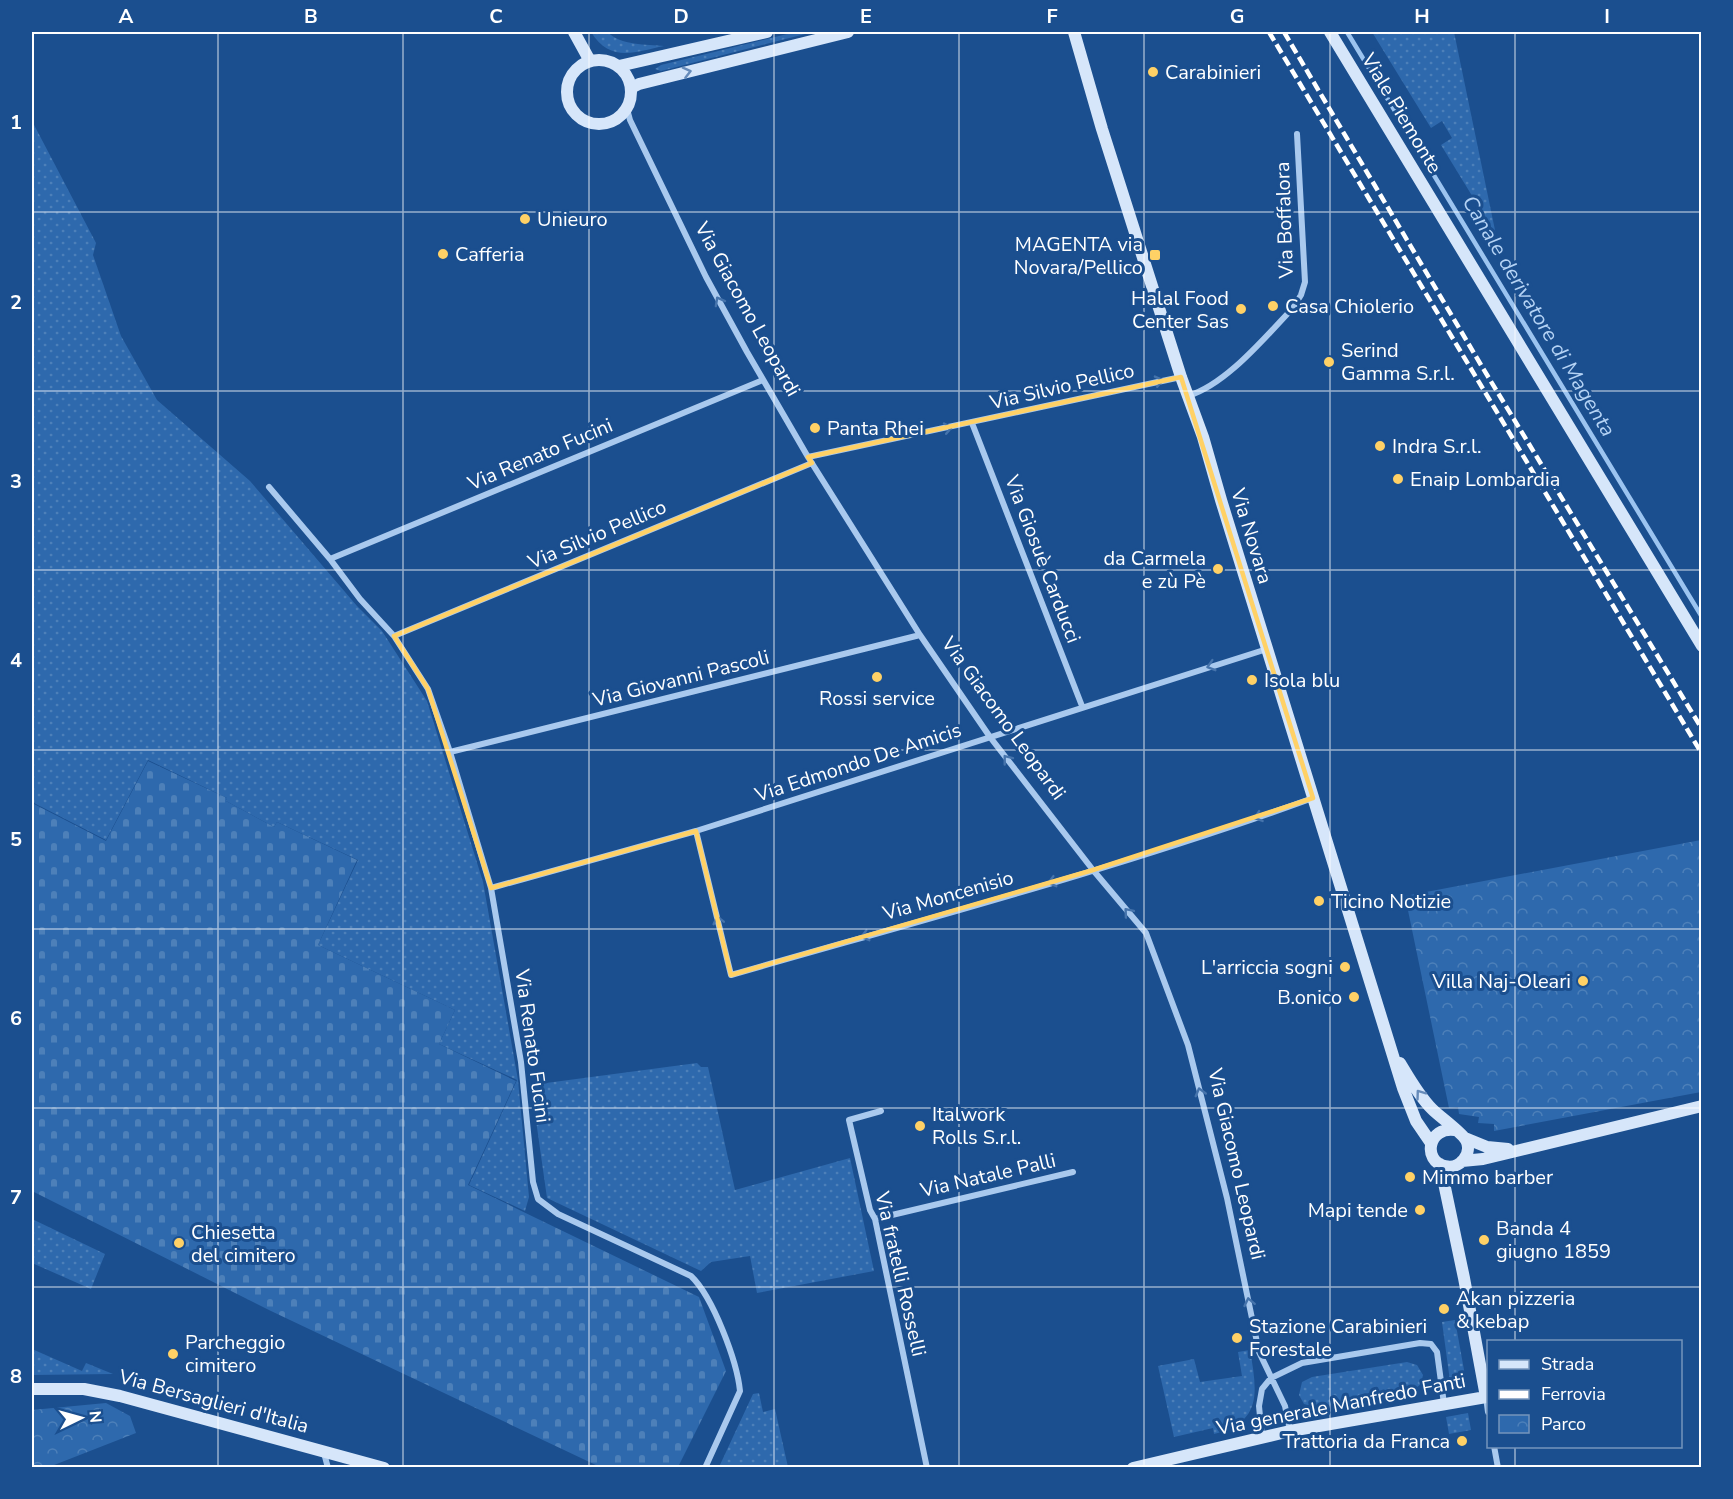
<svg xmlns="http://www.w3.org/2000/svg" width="1733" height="1499" font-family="'Nunito Sans',sans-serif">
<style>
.grass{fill:url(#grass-dots)}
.cemetery{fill:url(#cemetery-stones)}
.park{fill:url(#park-crowns)}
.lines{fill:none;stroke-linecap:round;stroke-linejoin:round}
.stream{stroke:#9cc4f0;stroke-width:4.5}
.street{stroke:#a9c9ee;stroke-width:6}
.secondary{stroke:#d6e6fa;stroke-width:12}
.rail{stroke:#fff;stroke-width:4.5;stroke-dasharray:10 4.5;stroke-linecap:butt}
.oneway{stroke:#668bba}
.oneway2{stroke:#4674ac}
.marked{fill:none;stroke:#ffd166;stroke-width:4.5;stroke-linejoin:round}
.grid{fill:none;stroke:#fff;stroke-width:1.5;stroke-opacity:0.55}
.poi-dot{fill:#ffd166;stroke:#1b4f8f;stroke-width:2}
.labels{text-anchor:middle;stroke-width:6;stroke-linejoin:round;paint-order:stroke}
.poi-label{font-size:20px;fill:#fff;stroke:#1b4f8f;text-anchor:start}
.street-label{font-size:20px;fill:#fff;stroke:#1b4f8f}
.water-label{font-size:21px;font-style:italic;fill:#b5d3f5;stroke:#1b4f8f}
.neatline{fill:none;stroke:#fff;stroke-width:2}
.grid-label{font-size:20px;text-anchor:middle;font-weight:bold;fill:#fff}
</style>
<defs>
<pattern id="grass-dots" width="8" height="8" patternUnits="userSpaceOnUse" patternTransform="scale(1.5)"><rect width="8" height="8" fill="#2e69ad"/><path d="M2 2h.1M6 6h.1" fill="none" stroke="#4d80b9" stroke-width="1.8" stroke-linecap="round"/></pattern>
<pattern id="cemetery-stones" width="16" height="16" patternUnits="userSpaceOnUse" patternTransform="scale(1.5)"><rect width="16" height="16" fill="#2e69ad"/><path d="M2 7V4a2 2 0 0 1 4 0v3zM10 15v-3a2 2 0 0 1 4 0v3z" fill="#4d80b9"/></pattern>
<pattern id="park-crowns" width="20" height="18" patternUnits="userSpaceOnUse" patternTransform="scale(1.5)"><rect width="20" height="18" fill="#2e69ad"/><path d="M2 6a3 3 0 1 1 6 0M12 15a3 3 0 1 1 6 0" fill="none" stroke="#4d80b9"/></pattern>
</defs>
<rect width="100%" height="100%" fill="#1b4f8f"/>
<path class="grass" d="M591,32h17c12,14 39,12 56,14 -29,6 -54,17 -73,-14z
M795,32h18l-152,39 -6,-2 6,-4z
M1372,32h82l42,203 -55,-90 11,-7 -10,-17 -11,7z
M32,121l64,122 -3,12 28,81 36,64 93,81 107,125 25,25 45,70 56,181 35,198 11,117 -4,14 -56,-26 48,-105 -78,-36 16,-34 -137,-65 40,-85 -81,-38 -3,5 -48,-26 1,-3 -79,-38 -42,80 -74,-38z
M697,1063l4,4h7l27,123 115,-32 24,113 -117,22 -7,-37 -39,6 -10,9 -154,-73 -16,-113z
M32,1219l73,35 -14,35 -59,-26z
M1455,1320l11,61 -3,6 -7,2 -5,-4 -1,-4 -8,-59z
M32,1349l50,22 4,-8 27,11 -81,1z
M1250,1350c7,41 13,72 -36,84l-1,-6 -39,9 -16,-71 36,-7 6,23 42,-6 -4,-24z
M1407,1362l10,3 6,10 -2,9 -9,7 -97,16 -11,-3 -5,-9 3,-13 10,-5z
M759,1393l4,19 12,-3 13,58h-69l34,-73z
M1468,1413l3,17 -22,4 -3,-17z"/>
<path class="cemetery" d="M148,761l79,37 -1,3 48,26 3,-5 80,38 -39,85 137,65 -16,34 77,37 -48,104 231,112 27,74 -48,96h-78l-329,-156 -239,-120v-388l74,38z"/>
<path class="park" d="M1701,840v252l-207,39v-7l-16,-1 1,-6 -20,-3 -1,-7 -9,1 -44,-212z
M106,1403l24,13 6,17 -87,34h-17v-57z"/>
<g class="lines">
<path class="stream" d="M1347,32l355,585"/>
<path class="street" d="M627,109l3,11 76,157 41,75 61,105 112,178 70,102 103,133 53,63 42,112 39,153 32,154 26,54 5,25
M1188,396c39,-12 77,-59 105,-88l8,-13 4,-13 -8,-148
M972,423l110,283
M808,457l373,-80
M269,487l61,72 30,40 34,37 34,53 22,63 41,136 30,174 12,120 5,17 20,15 133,62c22,21 46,85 49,115l-35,77
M330,559l433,-179
M394,636l418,-173
M450,752l470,-117
M696,831l35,144c195,-56 392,-108 582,-177
M491,888l205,-57 571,-182
M881,1111l-32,9 21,90 5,9 52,249
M875,1219l198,-47
M1486,1397l2,15
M1262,1437l-3,-31 3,-17 9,-11 31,-15 118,-20 11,1 6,8 7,52
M1494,1446l4,22
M324,1453l4,15"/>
<path class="secondary" d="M574,32l16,29
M1074,32l28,97 79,248 22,60 18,63 182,588 13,33 15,22
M1330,32l372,614
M567 92a32 32 0 1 1 64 0a32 32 0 1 1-64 0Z
M619,66l148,-34
M631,88l8,-4 209,-52
M1400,1063c9,15 19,33 32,46 8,8 29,23 34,31 7,13 -6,30 -21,26 -23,-5 -17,-40 10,-36
M1465,1138l22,9 21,2
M1462,1161l21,-2 219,-53
M32,1389h52l36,7 264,72
M1133,1468l157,-37 196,-34 -22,-119 -24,-114"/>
<path class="rail" d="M1269,32l433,722
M1284,32l197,333 221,364"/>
</g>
<defs><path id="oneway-chevron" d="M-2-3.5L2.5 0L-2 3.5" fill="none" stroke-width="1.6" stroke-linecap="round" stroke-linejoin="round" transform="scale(1.5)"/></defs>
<g class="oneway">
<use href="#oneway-chevron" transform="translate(687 72) rotate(-14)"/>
<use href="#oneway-chevron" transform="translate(1420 1094) rotate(-126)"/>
</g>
<g class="oneway2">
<use href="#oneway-chevron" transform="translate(719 301) rotate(-119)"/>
<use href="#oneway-chevron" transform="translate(1159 381) rotate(-13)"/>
<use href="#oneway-chevron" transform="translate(948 428) rotate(-12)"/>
<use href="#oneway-chevron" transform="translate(1211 666) rotate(163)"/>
<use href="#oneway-chevron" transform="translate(1007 759) rotate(-128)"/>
<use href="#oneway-chevron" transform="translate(1258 817) rotate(161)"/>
<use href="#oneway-chevron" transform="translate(1052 882) rotate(164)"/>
<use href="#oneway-chevron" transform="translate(1128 912) rotate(-130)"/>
<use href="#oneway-chevron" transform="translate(718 920) rotate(-104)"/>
<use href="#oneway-chevron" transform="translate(865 936) rotate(164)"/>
<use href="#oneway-chevron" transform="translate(1200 1092) rotate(-105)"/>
<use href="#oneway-chevron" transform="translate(1249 1302) rotate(-102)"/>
</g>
<path class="marked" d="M1181,377l132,421 -220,72 -362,105 -35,-144 -205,57 -63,-199 -34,-53 418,-173 -4,-6z"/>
<path class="grid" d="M218,32v1436M403,32v1436M589,32v1436M774,32v1436M959,32v1436M1144,32v1436M1330,32v1436M1515,32v1310M32,212h1670M32,391h1670M32,570h1670M32,750h1670M32,929h1670M32,1108h1670M32,1287h1670M1515,1446v22"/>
<g class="poi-dot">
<circle cx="1153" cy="72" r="6"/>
<circle cx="525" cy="219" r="6"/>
<circle cx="443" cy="254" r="6"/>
<rect x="1149" y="249" width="12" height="12" rx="3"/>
<circle cx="1273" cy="306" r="6"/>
<circle cx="1241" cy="309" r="6"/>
<circle cx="1329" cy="362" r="6"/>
<circle cx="815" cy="428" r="6"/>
<circle cx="1380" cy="446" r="6"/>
<circle cx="1398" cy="479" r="6"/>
<circle cx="1218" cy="569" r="6"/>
<circle cx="877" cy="677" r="6"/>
<circle cx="1252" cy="680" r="6"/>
<circle cx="1319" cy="901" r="6"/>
<circle cx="1345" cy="967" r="6"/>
<circle cx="1583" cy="981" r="6"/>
<circle cx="1354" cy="997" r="6"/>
<circle cx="920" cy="1126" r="6"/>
<circle cx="1410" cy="1177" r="6"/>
<circle cx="1420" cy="1210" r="6"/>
<circle cx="1484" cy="1240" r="6"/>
<circle cx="179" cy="1243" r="6"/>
<circle cx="1444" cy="1309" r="6"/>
<circle cx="1237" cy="1338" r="6"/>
<circle cx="173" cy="1354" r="6"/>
<circle cx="1462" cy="1441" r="6"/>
</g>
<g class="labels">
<g class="poi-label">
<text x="1165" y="79">Carabinieri</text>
<text x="537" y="226">Unieuro</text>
<text x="1143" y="251" text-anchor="end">MAGENTA via<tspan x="1143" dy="23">Novara/Pellico</tspan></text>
<text x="455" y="261">Cafferia</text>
<text x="1229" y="305" text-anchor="end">Halal Food<tspan x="1229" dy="23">Center Sas</tspan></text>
<text x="1285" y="313">Casa Chiolerio</text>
<text x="1341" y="357">Serind<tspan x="1341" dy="23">Gamma S.r.l.</tspan></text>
<text x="827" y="435">Panta Rhei</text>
<text x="1392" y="453">Indra S.r.l.</text>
<text x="1410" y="486">Enaip Lombardia</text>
<text x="1206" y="565" text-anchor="end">da Carmela<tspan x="1206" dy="23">e zù Pè</tspan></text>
<text x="1264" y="687">Isola blu</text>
<text x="877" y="705" text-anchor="middle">Rossi service</text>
<text x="1331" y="908">Ticino Notizie</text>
<text x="1333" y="974" text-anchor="end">L'arriccia sogni</text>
<text x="1571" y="988" text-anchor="end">Villa Naj-Oleari</text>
<text x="1342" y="1004" text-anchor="end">B.onico</text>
<text x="932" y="1121">Italwork<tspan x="932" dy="23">Rolls S.r.l.</tspan></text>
<text x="1422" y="1184">Mimmo barber</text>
<text x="1408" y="1217" text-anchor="end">Mapi tende</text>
<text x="1496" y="1235">Banda 4<tspan x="1496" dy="23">giugno 1859</tspan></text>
<text x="191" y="1239">Chiesetta<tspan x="191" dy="23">del cimitero</tspan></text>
<text x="1456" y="1305">Akan pizzeria<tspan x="1456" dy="23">&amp; kebap</tspan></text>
<text x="1249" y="1333">Stazione Carabinieri<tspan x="1249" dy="23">Forestale</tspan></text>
<text x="185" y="1349">Parcheggio<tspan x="185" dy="23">cimitero</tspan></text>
<text x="1450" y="1448" text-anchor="end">Trattoria da Franca</text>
</g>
<g class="street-label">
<text transform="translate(1402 113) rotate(59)" y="7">Viale Piemonte</text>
<text transform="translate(1284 220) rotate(-92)" y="7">Via Boffalora</text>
<text transform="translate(748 309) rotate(61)" y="7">Via Giacomo Leopardi</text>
<text transform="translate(1062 386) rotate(-13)" y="7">Via Silvio Pellico</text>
<text transform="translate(540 454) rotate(-23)" y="7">Via Renato Fucini</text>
<text transform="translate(597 534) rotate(-23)" y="7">Via Silvio Pellico</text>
<text transform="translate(1252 536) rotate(73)" y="7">Via Novara</text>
<text transform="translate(1043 559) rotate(69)" y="7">Via Giosuè Carducci</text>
<text transform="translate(681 678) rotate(-14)" y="7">Via Giovanni Pascoli</text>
<text transform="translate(1004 718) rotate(54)" y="7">Via Giacomo Leopardi</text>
<text transform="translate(858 762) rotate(-18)" y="7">Via Edmondo De Amicis</text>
<text transform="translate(948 895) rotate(-16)" y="7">Via Moncenisio</text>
<text transform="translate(533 1046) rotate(82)" y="7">Via Renato Fucini</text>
<text transform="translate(1237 1164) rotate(77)" y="7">Via Giacomo Leopardi</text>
<text transform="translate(988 1175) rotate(-13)" y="7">Via Natale Palli</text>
<text transform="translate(901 1274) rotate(77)" y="7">Via fratelli Rosselli</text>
<text transform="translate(214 1401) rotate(15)" y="7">Via Bersaglieri d'Italia</text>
<text transform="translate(1341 1404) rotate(-11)" y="7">Via generale Manfredo Fanti</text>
</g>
<g class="water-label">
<text transform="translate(1539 316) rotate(59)" y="7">Canale derivatore di Magenta</text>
</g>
</g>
<rect width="1733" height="1499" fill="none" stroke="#1b4f8f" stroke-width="66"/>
<rect x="1487" y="1340" width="195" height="108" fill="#1b4f8f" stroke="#7695bc" stroke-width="1.5"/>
<rect x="1499" y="1360" width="30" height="9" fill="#d6e6fa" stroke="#7695bc" stroke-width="1.5"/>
<text x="1541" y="1370" font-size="18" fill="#ffffff">Strada</text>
<rect x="1499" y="1390" width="30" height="9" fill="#ffffff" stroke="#7695bc" stroke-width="1.5"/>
<text x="1541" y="1400" font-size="18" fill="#ffffff">Ferrovia</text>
<rect x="1499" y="1415" width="30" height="18" fill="url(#park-crowns)" stroke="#7695bc" stroke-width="1.5"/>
<text x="1541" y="1430" font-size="18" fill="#ffffff">Parco</text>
<g transform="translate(81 1418) rotate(85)" stroke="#1b4f8f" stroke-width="4.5" paint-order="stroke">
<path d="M0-4.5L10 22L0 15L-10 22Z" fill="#ffffff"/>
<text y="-9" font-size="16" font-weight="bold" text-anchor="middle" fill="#ffffff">N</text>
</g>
<rect x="33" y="33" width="1667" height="1433" class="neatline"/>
<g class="grid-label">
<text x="126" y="23">A</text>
<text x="311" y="23">B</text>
<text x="496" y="23">C</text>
<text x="681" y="23">D</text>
<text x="866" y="23">E</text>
<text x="1052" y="23">F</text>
<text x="1237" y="23">G</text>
<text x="1422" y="23">H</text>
<text x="1607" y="23">I</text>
<text x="16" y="129">1</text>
<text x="16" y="309">2</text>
<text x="16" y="488">3</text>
<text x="16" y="667">4</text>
<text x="16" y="846">5</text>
<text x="16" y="1025">6</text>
<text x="16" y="1204">7</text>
<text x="16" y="1383">8</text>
</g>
</svg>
